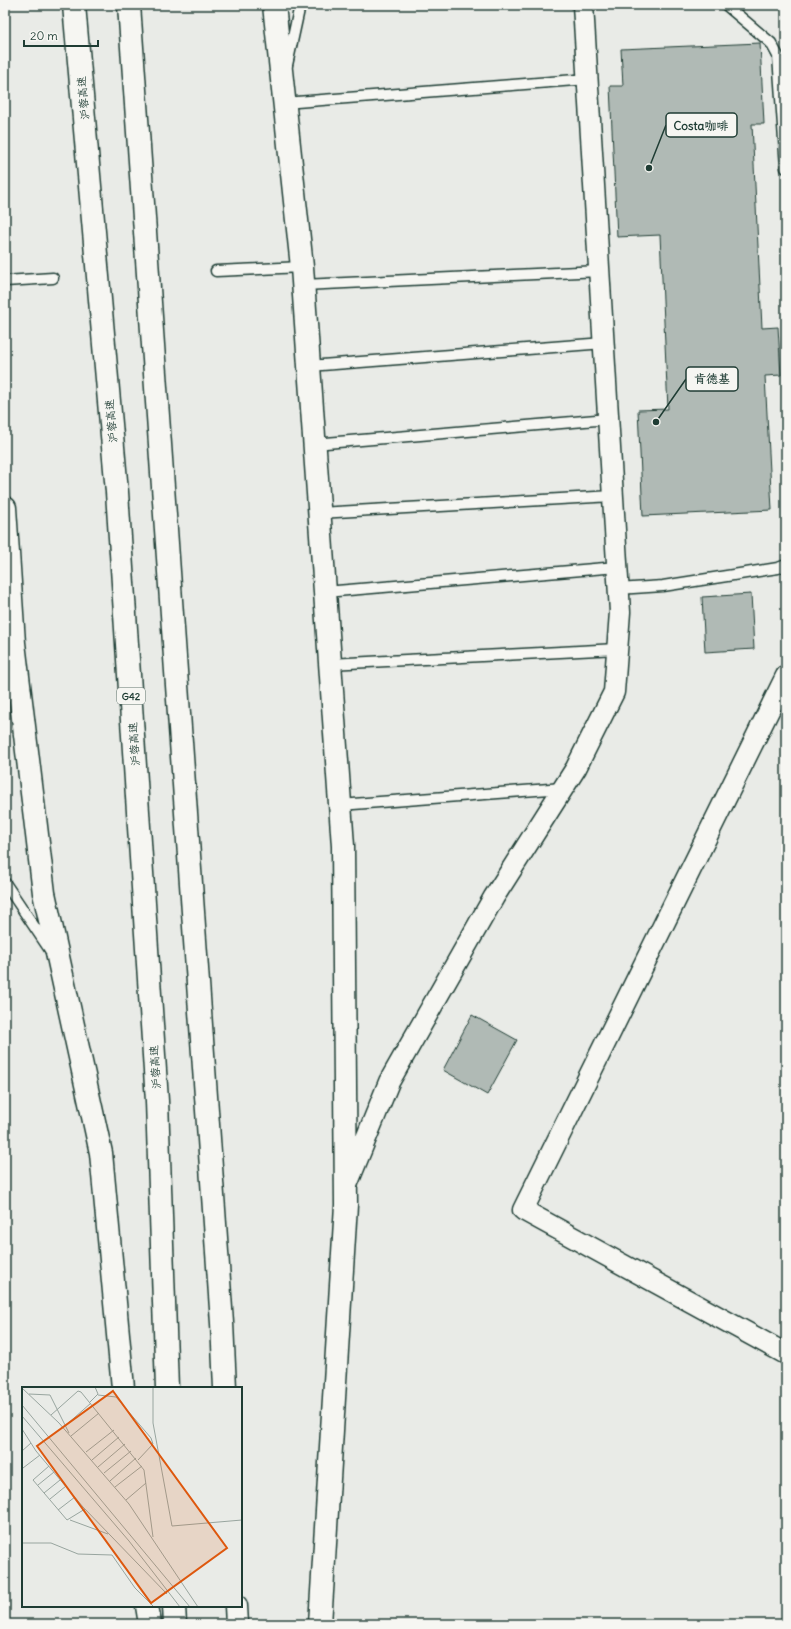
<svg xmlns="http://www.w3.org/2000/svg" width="791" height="1629" font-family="Delius,'LXGW WenKai TC',sans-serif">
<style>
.building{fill:#b0bab5;stroke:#1f3d34}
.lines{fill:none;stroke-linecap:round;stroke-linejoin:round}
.lane-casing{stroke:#1f3d34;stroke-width:13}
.street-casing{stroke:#1f3d34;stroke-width:23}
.highway-casing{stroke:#1f3d34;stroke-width:25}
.lane{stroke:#f6f6f2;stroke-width:10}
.street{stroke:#f6f6f2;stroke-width:20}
.highway{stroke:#f6f6f2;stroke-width:22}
.labels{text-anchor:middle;stroke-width:3;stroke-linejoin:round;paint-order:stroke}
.shield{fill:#f6f6f2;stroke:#60746d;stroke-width:1}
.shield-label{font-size:10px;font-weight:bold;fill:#1f3d34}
.street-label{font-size:11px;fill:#1f3d34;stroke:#f6f6f2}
.inset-road{fill:none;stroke:#98a59f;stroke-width:1}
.view{fill:#de580e;fill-opacity:0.15;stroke:#de580e;stroke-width:2}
.inset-edge{fill:none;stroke:#1f3d34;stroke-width:2}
.leader{fill:none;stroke:#1f3d34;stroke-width:1.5}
.callout-dot{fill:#1f3d34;stroke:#f6f6f2;stroke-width:1.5}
.callout{fill:#f6f6f2;stroke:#1f3d34;stroke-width:1.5}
.callout-label{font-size:12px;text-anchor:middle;font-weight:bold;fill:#1f3d34}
</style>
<rect width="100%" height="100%" fill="#e9ebe7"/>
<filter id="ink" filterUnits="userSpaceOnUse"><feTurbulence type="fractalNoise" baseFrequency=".025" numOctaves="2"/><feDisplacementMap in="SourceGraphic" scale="8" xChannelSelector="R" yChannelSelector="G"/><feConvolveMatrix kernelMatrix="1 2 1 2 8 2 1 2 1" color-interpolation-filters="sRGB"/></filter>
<g filter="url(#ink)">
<path class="building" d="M760,43l4,81h-12l10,204 16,-1 3,48 -16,1 7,134 -129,6 -5,-106 30,-1 -8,-174 -43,2 -7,-151h13l-2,-37z
M751,594l3,55 -49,3 -3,-55z
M472,1015l45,25 -30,55 -44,-25z"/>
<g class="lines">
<g class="lane-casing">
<path id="lane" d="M726,5l45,38 7,13 8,112
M287,65l13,-60
M284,103l304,-24
M216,271l86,-4
M5,281l48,-3
M303,285l297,-14
M309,366l295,-23
M314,444l294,-25
M319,513l294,-17
M618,589l45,-3 115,-18 8,-3
M325,592l292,-25
M330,664l287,-15
M340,805l223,-17
M5,883l45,67"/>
</g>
<g class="street-casing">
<path id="street" d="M786,676l-263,534 263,144
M347,1185l42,-103 105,-185 82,-129 38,-76 6,-80 -37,-607"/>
</g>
<g class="highway-casing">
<path id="highway" d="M74,5l43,487 40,609 10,287
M129,5l93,1318 3,65
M274,5l28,262 41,579 3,359 -26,419
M5,508l9,135 30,250 57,260 22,235
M147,1606l3,18
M174,1606l1,18
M236,1606l1,18"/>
</g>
<use href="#lane" class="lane"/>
<use href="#street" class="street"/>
<use href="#highway" class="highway"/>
</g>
</g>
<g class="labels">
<rect class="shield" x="117" y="688" width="28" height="16" rx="3"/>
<g class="shield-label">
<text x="131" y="700">G42</text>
</g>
<g class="street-label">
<text transform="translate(83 98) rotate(-95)" y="4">沪蓉高速</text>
<text transform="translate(111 421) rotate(-95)" y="4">沪蓉高速</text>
<text transform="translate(134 744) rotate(-94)" y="4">沪蓉高速</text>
<text transform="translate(155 1067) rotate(-94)" y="4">沪蓉高速</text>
</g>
</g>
<g transform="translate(22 1387)">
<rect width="220" height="220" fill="#e9ebe7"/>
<path class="inset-road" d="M131,0v36l19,103 70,-6M0,1l37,35 70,81 69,103M7,7l21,1 19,38M76,8l18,2 35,41 2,6 -15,16M68,15l8,-8 -3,-7M0,18l168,202M29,28l27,-24 3,1 63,78 9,67M0,29l107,125 51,66M44,38l25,-22M0,42l14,22 47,56 84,87M49,49l28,-23M0,64l9,-8M64,65l28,-22M70,73l27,-23M27,79l-16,14 34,40 18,-11M76,80l27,-23M1,81l17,-13M82,86l27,-22M88,94l26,-23M16,98l16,-13M93,100l27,-21M22,106l16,-13M28,112l16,-13M104,113l20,-17M36,123l17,-13M48,133l38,14M0,156h29l27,11 34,1 23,33 19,19"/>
<path class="view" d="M91,4l114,157 -76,55 -114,-157z"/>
<rect width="220" height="220" class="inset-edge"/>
</g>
<path class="leader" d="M649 168L666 125M656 422L686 379"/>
<g class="callout-dot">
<circle cx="649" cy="168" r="4"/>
<circle cx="656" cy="422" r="4"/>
</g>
<g class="callout">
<rect x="666" y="113" width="71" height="24" rx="4"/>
<rect x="686" y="367" width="52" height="24" rx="4"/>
</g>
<g class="callout-label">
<text x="701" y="130">Costa咖啡</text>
<text x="712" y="383">肯德基</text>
</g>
<rect width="791" height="1629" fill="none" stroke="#f6f6f2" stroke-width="20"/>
<rect x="10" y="10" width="771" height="1609" fill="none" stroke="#1f3d34" stroke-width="1.5" filter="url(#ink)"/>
<path d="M24 40v6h74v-6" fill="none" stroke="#1f3d34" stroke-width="2"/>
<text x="30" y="40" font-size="12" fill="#1f3d34" stroke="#f6f6f2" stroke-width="3" paint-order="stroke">20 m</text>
</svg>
